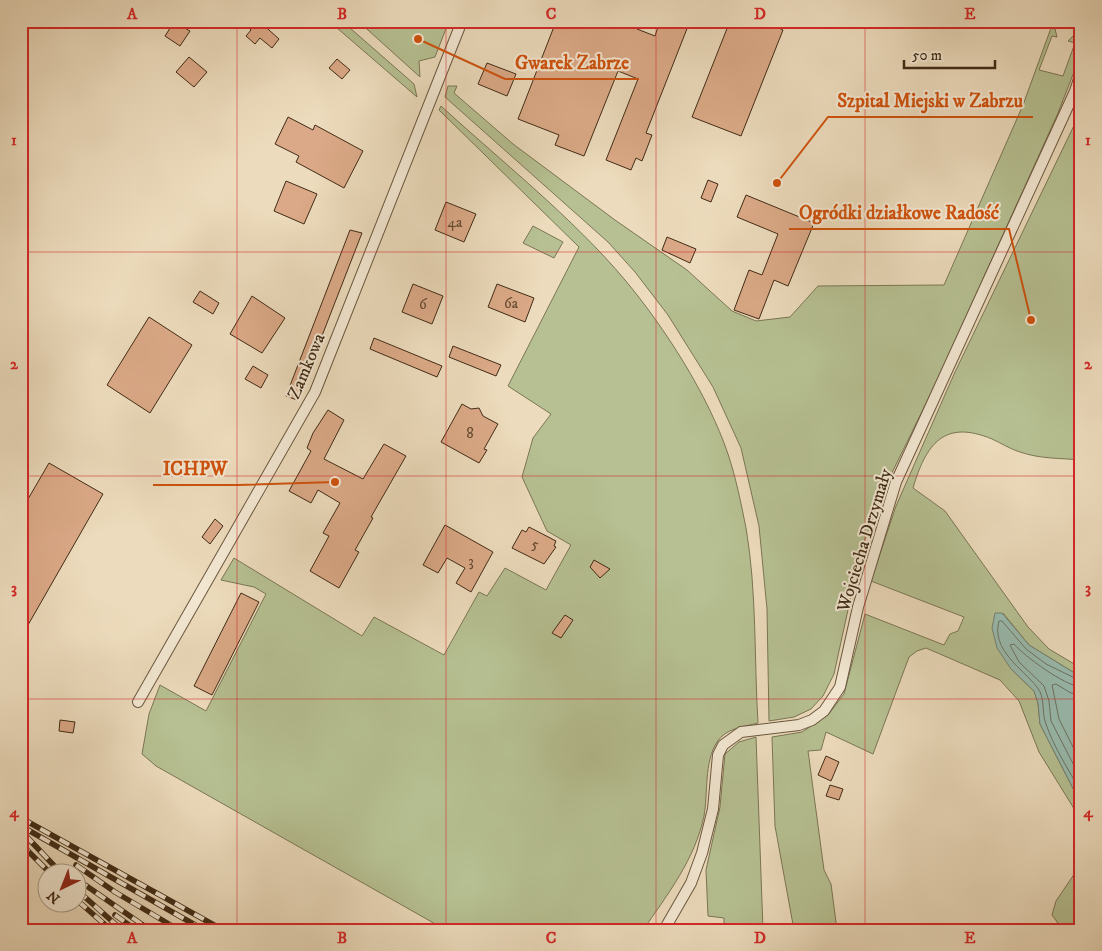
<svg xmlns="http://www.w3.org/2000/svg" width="1102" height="951" font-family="'IM FELL DW Pica',serif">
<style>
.green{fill:#b6c092;stroke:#7b7654}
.water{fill:#99bbaf;stroke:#758171}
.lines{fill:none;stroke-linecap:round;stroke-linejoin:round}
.shore{stroke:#6c7362;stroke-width:1}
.building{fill:#dba987;stroke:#402b15}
.street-casing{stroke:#6b573f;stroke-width:12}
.street{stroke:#f3e8d3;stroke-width:10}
.rail-casing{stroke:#402b15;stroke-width:5.5}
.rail{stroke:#f3e8d3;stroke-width:4;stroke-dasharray:11;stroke-linecap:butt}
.grid{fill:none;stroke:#d62828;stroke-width:1;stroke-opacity:0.55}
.labels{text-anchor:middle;stroke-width:4;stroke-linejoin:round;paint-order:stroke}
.number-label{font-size:15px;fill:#674a32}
.street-label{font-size:18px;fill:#402b15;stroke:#f3e8d3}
.leader{fill:none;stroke:#cf520d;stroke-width:2}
.callout-dot{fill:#cf520d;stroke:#f3e8d3;stroke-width:2}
.callout-label{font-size:19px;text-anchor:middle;font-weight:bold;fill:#cf520d;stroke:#f3e8d3;stroke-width:4;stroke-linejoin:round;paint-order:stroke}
.neatline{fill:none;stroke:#d62828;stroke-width:2}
.grid-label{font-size:16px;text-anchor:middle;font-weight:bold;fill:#d62828}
</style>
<rect width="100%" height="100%" fill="#ecdbbc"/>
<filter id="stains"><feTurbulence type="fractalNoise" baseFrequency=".004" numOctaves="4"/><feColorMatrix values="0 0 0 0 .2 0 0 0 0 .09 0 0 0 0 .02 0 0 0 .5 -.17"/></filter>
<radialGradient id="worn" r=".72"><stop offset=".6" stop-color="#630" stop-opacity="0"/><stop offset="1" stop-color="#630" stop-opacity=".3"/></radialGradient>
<path class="green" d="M329,21h13l72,63 3,13z
M358,21h91l-14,36 -16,4 1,16z
M1051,28l4,1 2,8 -5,-1 -13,34 24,6 12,-33 -7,-2 6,-6 7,1v18l-23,59 -123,272 -52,106 -22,59 -27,124 -11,22 -12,13 -17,8 -25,4 -2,-112 -8,-83 -18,-78 -28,-61 -45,-72 -33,-43 -27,-30 -163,-145 3,-11h9l-3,7 59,51 102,76 72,50 45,41 24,10 34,-4 28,-31 126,-1 79,-180z
M441,106c60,55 132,112 184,174 40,48 83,115 103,174 8,24 13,49 18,74 11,64 8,131 12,195 -15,4 -32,5 -41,19 -13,20 -9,52 -13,74 -9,43 -36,78 -61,114h-197l-290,-164 -14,-12 7,-40 11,-29 46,26 60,-117 -12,-7 -33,-7 13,-22 128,78 12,-19 70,38 35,-63 8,4 18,-28 41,22 25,-45 -24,-14 -25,-54 11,-39 18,-24 -43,-28 71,-139 -140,-137z
M1081,111v349c-21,-2 -41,-1 -61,-8 -10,-3 -19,-9 -28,-13 -48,-20 -66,5 -79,49l32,23 83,116 21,22 32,19v9l-52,-32 -26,-32 8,56 23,22 4,12 2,21 41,80v23l-8,-20 -34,-55 -20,-51 -19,-21 -74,-32 -9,3 -8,6 -36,97 -47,-22 -5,18 -13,1 16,119 7,14 6,46h-43l-19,-104 -3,-89 30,-5 26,-17 16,-21 21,-80 79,31 6,-11 8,-3 6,-14 -93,-36 25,-75 59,-134z
M533,226l30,16 -9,16 -31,-15z
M756,737l7,193h-39v-12l-16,-2 -2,-46 14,-63 5,-53 14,-12z
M1081,850v80h-18l-11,-15 4,-14 21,-31z"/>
<path class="water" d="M995,613h7l27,32 52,32v127l-41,-80 -2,-21 -4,-12 -23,-22 -14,-21 -5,-20z"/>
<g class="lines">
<path class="shore" d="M1081,681l-35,-17 -20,-15 -24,-28h-3c-8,29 23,47 38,66 9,11 4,25 9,37 8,24 23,46 35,68
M1081,687c-16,-1 -57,-31 -67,-43l-4,1 9,17 25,24 5,15 2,20 30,58
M1081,695l-10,-2 -15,-9 -4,1 7,34 22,44"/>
</g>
<path class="building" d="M241,21h18l20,18 -7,9 -12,-10 -5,6 -9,-8 5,-6z
M559,21h81l-3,8 18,7 5,-15h30l-44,112 6,2 -10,26 -6,-3 -5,12 -25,-10 32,-81 -20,-8 -34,85 -29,-11 4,-10 -41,-16 37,-95 2,1z
M730,21h47l-2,5 8,4 -42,106 -49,-19z
M174,22l16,9 -10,15 -15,-10z
M189,57l18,15 -13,15 -18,-15z
M337,59l13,11 -8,9 -13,-11z
M487,63l29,11 -9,22 -29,-12z
M288,117l25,13 2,-5 48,26 -19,37 -48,-26 3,-6 -24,-12z
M708,180l10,4 -7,18 -10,-4z
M286,181l31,13 -13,30 -30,-13z
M746,195l68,28 -26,63 -14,-6 -15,39 -25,-9 15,-40 13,5 16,-41 -41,-17z
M446,202l30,12 -12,28 -29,-12z
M350,230l12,3 -65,167 -11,-4z
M667,237l29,12 -6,14 -28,-13z
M413,284l30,12 -11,28 -30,-12z
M497,284l37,14 -9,24 -37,-15z
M200,291l19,12 -6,11 -20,-12z
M252,296l33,22 -23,35 -32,-19z
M149,317l43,28 -42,68 -43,-28z
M374,338l68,28 -5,11 -67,-28z
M453,346l48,19 -5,11 -47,-19z
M253,366l15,9 -7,13 -16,-9z
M462,404l9,5 8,-1 4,8 15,8 -14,25 3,1 -8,13 -38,-21z
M328,410l16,10 -20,39 39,20 21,-35 22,12 -35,61 2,1 -18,32 4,2 -20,36 -29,-17 19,-35 -6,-3 17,-30 -22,-13 -7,13 -22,-12 22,-40 -4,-3 6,-15z
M49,463l54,31 -75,131 -7,-4v-110z
M215,519l8,7 -13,18 -8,-7z
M445,525l48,27 -22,40 -15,-9 9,-15 -18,-10 -9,15 -15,-8z
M529,527l27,14 -2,5 2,1 -12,17 -32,-16 10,-18 4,2z
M594,560l16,9 -10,9 -10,-11z
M241,593l18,9 -47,93 -18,-9z
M565,615l8,5 -12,18 -9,-5z
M60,720l15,2 -2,11 -14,-2z
M826,756l13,6 -8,19 -13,-6z
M830,785l13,4 -4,11 -13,-4z"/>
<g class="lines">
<g class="street-casing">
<path id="street" d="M138,702l177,-310 147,-371
M664,930l27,-47 11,-30 11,-44 5,-54 5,-10 18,-13 58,-7 13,-5 12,-9 16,-24 18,-80 38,-125 179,-391 6,-18"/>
</g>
<use href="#street" class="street"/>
<g class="rail-casing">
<path id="rail" d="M21,818l202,112
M21,826l183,104
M25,835l37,39
M21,844l30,30
M76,865l39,27 64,38
M78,880l72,50
M78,891l44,39
M78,901l33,29
M115,915l21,15"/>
</g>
<use href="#rail" class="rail"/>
</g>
<path class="grid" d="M237,21v909M446,21v909M656,21v909M865,21v909M21,252h1060M21,476h1060M21,699h1060"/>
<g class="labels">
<g class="number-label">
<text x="455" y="227">4a</text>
<text x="511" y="308">6a</text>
<text x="423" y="309">6</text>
<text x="470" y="438">8</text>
<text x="535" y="549">5</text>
<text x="471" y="566">3</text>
</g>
<g class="street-label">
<text transform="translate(306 366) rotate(-67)" y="6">Zamkowa</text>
<text transform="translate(864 540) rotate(-73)" y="6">Wojciecha Drzymały</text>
</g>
</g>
<path class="leader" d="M418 39L505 79H639M777 183L828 117H1033M1031 320L1009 229H789M335 482L238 485H153"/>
<g class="callout-dot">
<circle cx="418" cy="39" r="5"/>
<circle cx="777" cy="183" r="5"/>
<circle cx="1031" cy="320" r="5"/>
<circle cx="335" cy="482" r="5"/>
</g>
<g class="callout-label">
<text x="572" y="69">Gwarek Zabrze</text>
<text x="930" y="107">Szpital Miejski w Zabrzu</text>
<text x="899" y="219">Ogródki działkowe Radość</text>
<text x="195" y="475">ICHPW</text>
</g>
<rect width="1102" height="951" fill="none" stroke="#ecdbbc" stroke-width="55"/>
<g transform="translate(62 888) rotate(223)"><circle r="24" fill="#f3e8d3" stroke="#ab9c87"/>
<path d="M0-4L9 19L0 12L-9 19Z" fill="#8f2418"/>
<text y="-8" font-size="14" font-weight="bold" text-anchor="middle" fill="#402b15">N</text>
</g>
<path d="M904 60v8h91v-8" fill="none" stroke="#402b15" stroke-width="2.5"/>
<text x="912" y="60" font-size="15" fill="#402b15" stroke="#f3e8d3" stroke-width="4" paint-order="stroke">50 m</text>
<rect x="28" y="28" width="1046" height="896" class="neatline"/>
<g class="grid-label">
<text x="132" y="19">A</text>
<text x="342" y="19">B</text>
<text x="551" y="19">C</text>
<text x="760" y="19">D</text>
<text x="970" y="19">E</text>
<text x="14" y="145">1</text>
<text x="1088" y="145">1</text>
<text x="14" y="369">2</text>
<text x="1088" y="369">2</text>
<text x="14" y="593">3</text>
<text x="1088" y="593">3</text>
<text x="14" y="817">4</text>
<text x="1088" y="817">4</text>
<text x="132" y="943">A</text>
<text x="342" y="943">B</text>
<text x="551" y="943">C</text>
<text x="760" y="943">D</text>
<text x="970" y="943">E</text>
</g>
<rect width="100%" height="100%" filter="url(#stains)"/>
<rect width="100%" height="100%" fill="url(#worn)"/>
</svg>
